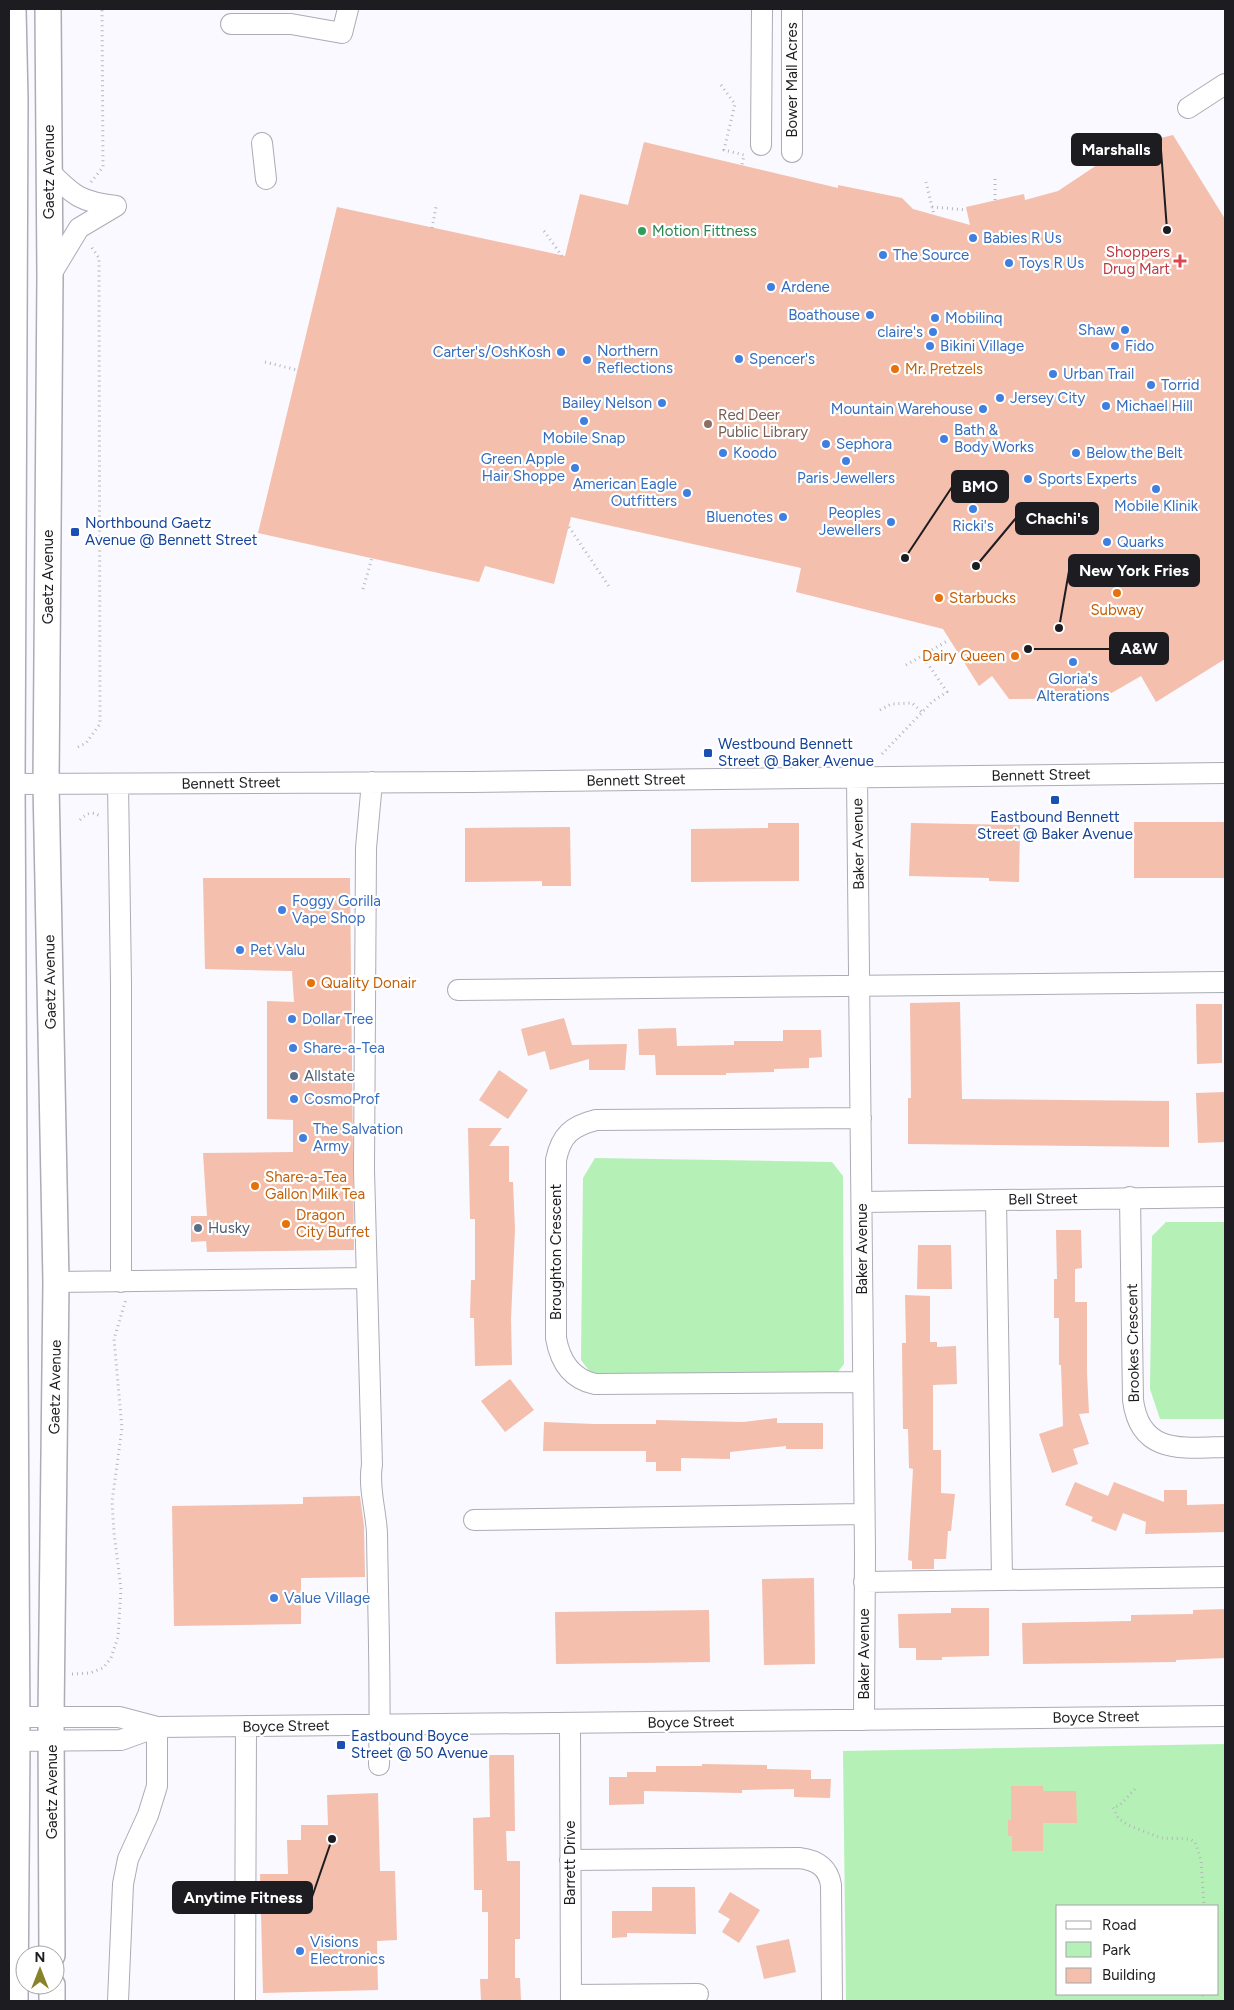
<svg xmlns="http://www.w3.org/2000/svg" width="1234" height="2010" font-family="Figtree,sans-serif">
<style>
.green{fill:#b5f1b6;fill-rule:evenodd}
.building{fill:#f4bfac}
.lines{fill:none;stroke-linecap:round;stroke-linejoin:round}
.minor-casing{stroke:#abacb5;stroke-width:22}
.major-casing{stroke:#abacb5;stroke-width:28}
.path{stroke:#b6b6bb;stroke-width:3;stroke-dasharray:1 4;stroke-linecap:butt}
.minor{stroke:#fff;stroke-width:20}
.major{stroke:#fff;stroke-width:25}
.leisure-dot{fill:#2e9e5b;stroke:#fff;stroke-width:2}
.shop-dot{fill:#3f7fe0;stroke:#fff;stroke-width:2}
.health-dot{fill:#e0444e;stroke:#fff;stroke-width:2}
.food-dot{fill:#e8710a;stroke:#fff;stroke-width:2}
.education-dot{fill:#8d6e63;stroke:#fff;stroke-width:2}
.transit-dot{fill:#1a4fb4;stroke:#fff;stroke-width:2}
.service-dot{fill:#5c6f8a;stroke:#fff;stroke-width:2}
.labels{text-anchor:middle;stroke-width:4.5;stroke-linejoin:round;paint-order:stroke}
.street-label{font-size:15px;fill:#1d1d21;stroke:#fff}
.leisure-label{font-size:15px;fill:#27864d;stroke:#fff;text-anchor:start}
.shop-label{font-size:15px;fill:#366cbe;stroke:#fff;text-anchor:start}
.health-label{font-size:15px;fill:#be3a42;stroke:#fff;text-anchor:end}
.food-label{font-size:15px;fill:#c56008;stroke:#fff;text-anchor:start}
.education-label{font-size:15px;fill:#785e54;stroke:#fff;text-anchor:start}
.transit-label{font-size:15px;fill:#164399;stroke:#fff;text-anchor:start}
.service-label{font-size:15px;fill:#4e5e75;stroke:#fff;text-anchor:start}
.leader{fill:none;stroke:#1d1d21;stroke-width:2}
.callout-dot{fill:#1d1d21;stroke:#fff;stroke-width:2}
.callout{fill:#1d1d21;stroke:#1d1d21;stroke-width:2}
.callout-label{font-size:16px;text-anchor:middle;font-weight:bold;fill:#fff}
</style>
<rect width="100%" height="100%" fill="#f9f9ff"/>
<path class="green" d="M595,1158l237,4 11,14 1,188 -14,18 -231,2 -18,-24 2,-182z
M1166,1222h59v197h-65l-10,-30 2,-153z
M1225,1744v257h-379l-3,-250zM1058,1906h160v88h-160z"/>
<path class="building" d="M1173,135l52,84v440l-69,43 -15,-26 -38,22 -94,1 -17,-23 -13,10 -36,-57 -147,-37 5,-24 -230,-51 -17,67 -69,-18 -6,16 -221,-49 79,-326 228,49 15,-62 48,11 16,-63 194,46v-3l64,13 11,11 57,16 -4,-18 58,-13 1,6 33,-9 66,-44z
M1134,822h91v56h-91z
M768,823h31v58l-108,1v-53l77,-1z
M911,823l109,2 -1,57 -30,-1v-3l-80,-2z
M570,827l1,59h-29v-5l-77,1v-54z
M203,878h147l4,372 -147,2 -1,-11 -15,1v-26h16l-4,-63 90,-1v-32l-26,-1v-118l27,1 -2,-31 -87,-2z
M960,1002l2,97 207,2v46l-261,-3v-46h3l-1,-95z
M1196,1004h26v59l-25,1z
M564,1018l8,27 55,-1 -2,26h-36v-11l-39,11 -5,-19 -17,5 -7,-27z
M676,1028l1,18 57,-1v-4h49v-11h38l1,27 -13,1v10l-35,1v3l-48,1v2h-70l-1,-20h-16l-1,-26z
M499,1070l29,20 -20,29 -29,-19z
M1225,1092v50l-27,1 -2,-50z
M468,1128h34l-13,18h20v36h4l2,47 -4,90 1,46 -37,1 -1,-48h-4l1,-38h4v-61h-5z
M1056,1230h25l1,38 -7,1v33h12v71l2,40 -10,1 10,30 -16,5 5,15 -26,9 -13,-39 24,-8 -2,-61h-2v-47h-5v-39h3z
M918,1245h33l1,44h-35z
M905,1295l25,1v46h7v5l19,-1 1,38 -24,1v65h8v43l14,1 -4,37h-3l-2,28h-12v10h-22v-8l-4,-1 5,-91 -4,-1 -1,-39h-5l-1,-86h4z
M510,1379l24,31 -29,22 -24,-31z
M777,1418v5h46v26h-37v-3l-56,6v7l-49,-1v13h-25v-9h-10v-11h-103l1,-29 50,2h62v-4l87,2z
M1075,1482l33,14 6,-14 50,20v-12h23v15l38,-1v28l-80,2 1,-12 -23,-9 -7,18 -25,-10 2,-4 -28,-12z
M360,1496l4,30 1,51 -64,1v46l-127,2 -2,-120 131,-2v-7z
M814,1578l1,86 -51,1 -2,-86z
M951,1608h38v48l-47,1v3h-26v-12h-17l-1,-34 53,-1z
M1225,1609v49l-49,2v2l-153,2 -1,-41 109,-2v-6l62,-1v-4z
M709,1610l1,52 -154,2 -1,-52z
M489,1755h25l1,76h-9l1,30h13v78h-5v39h5l1,23h-40l-1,-22h8v-67h-6v-22h-8l-1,-72 17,-1z
M702,1764l65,1v4l44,1v9h20l-1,19 -36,-1v-8l-52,1v3l-98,-2v13l-35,1v-28h18v-5h29v-6h46z
M1011,1786h32v5h33l1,32h-34v28h-31v-15h-4v-16h3z
M378,1793l2,78h15l2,69 -20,1 1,49 -115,3 -3,-119h28l-1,-34h14v-15h27l-1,-30z
M652,1887h43l1,47 -69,-1v4l-15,1v-27h40z
M730,1892l30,18 -21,33 -17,-11 8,-13 -12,-7z
M789,1939l7,33 -32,7 -8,-33z"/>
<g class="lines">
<g class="minor-casing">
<path id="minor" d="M792,9v143
M231,24h60l51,9 6,-24
M1188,108l37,-24
M262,143l4,36
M761,145l1,-136
M50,172c24,24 31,30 66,34
M50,276l29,-48 37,-22
M857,778l8,774 -1,168
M372,782l-6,66 -2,322 8,295c-4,21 4,46 5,68 1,77 4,155 2,232
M9,784l463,-2 753,-9
M118,784l3,200v298
M458,990l767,-8
M861,1118l-265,2c-24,6 -35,15 -40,40v178c4,23 15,41 39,46l268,-2
M1130,1197l3,203c7,55 50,48 92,47
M996,1200l6,379
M862,1202l363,-5
M56,1282l311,-4
M474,1520l390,-6
M864,1582l361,-5
M9,1717h110l38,10 1068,-11
M570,1724l1,277
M9,1741l112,-1 36,-13
M570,1860l229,-2c18,2 29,9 32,27l1,116
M571,1995l127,-1
M118,2001l5,-117 5,-25 20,-44 9,-29v-59
M245,2001l1,-275"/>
</g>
<g class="major-casing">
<path id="major" d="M13,9l2,91 -3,684 5,957 -2,260
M48,9l2,267 -4,508 10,498 -5,435 1,238
M52,1985v16"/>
</g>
<path class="path" d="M721,85l14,19 -11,46 20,5 -2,10
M995,179v22
M91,182l12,-15 -1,-158
M926,182l8,33
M932,207l35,3
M432,228l4,-21
M544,231l18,25
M265,362l32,8
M569,527l41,61
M363,589l9,-31
M906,665l43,-25
M880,710l11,-6 21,-1 10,9
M78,747l8,-4 14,-19 -1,-466 -9,-13
M882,754l51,-53 14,-9 -25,-37
M80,820c7,-7 11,-9 20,-4
M72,1674l18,-1 13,-5 8,-10 7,-21 3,-48 -7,-56 -2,-31 10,-74 -8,-89 12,-40
M1135,1789l-16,17 -6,1 5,11 10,7 33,13 29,1 5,3 6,18 3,46
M1201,2001l2,-7"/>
<use href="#minor" class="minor"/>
<use href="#major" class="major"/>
</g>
<circle class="leisure-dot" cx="642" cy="231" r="5"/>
<g class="shop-dot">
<circle cx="973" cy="238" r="5"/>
<circle cx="883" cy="255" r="5"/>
<circle cx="1009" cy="263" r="5"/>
<circle cx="771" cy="287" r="5"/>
<circle cx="870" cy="315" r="5"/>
<circle cx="935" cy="318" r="5"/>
<circle cx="1125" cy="330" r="5"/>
<circle cx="933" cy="332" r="5"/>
<circle cx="930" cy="346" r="5"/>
<circle cx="1115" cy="346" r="5"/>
<circle cx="561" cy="352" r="5"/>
<circle cx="739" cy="359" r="5"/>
<circle cx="587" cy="360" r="5"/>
<circle cx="1053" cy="374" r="5"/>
<circle cx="1151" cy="385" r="5"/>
<circle cx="1000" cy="398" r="5"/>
<circle cx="662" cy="403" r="5"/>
<circle cx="1106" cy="406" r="5"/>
<circle cx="983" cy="409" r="5"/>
<circle cx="584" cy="421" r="5"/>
<circle cx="944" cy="439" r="5"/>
<circle cx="826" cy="444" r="5"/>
<circle cx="723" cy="453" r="5"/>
<circle cx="1076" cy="453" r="5"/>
<circle cx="846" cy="461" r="5"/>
<circle cx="575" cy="468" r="5"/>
<circle cx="1028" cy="479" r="5"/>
<circle cx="1156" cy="489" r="5"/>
<circle cx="687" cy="493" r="5"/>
<circle cx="973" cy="509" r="5"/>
<circle cx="783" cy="517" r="5"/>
<circle cx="891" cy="522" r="5"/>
<circle cx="1107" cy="542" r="5"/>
<circle cx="1073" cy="662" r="5"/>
<circle cx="282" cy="910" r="5"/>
<circle cx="240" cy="950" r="5"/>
<circle cx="292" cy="1019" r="5"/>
<circle cx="293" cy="1048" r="5"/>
<circle cx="294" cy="1099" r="5"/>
<circle cx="303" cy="1138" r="5"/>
<circle cx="274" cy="1598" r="5"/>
<circle cx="300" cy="1951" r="5"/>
</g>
<path class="health-dot" d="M1177.5 253.5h5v5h5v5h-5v5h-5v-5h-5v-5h5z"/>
<g class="food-dot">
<circle cx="895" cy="369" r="5"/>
<circle cx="1117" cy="593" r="5"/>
<circle cx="939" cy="598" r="5"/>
<circle cx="1015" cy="656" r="5"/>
<circle cx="311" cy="983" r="5"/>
<circle cx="255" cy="1186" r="5"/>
<circle cx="286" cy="1224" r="5"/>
</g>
<circle class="education-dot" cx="708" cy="424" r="5"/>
<g class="transit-dot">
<rect x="70" y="527" width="10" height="10" rx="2.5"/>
<rect x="703" y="748" width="10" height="10" rx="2.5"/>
<rect x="1050" y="795" width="10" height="10" rx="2.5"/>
<rect x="336" y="1740" width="10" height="10" rx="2.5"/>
</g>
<g class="service-dot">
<circle cx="294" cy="1076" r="5"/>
<circle cx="198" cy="1228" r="5"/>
</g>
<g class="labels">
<g class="street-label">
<text transform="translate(792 80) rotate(-90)" y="5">Bower Mall Acres</text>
<text transform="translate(49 172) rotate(-90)" y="5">Gaetz Avenue</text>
<text transform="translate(48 577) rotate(-90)" y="5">Gaetz Avenue</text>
<text transform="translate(1041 775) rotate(-1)" y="5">Bennett Street</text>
<text transform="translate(636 780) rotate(-1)" y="5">Bennett Street</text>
<text transform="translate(231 783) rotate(-1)" y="5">Bennett Street</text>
<text transform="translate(858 844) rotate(-91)" y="5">Baker Avenue</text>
<text transform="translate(50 982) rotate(-91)" y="5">Gaetz Avenue</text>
<text transform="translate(1043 1199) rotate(-1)" y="5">Bell Street</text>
<text transform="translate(862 1249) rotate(-90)" y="5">Baker Avenue</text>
<text transform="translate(556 1252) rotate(-90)" y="5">Broughton Crescent</text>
<text transform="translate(1133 1343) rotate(-91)" y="5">Brookes Crescent</text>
<text transform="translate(55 1387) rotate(-89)" y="5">Gaetz Avenue</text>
<text transform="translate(864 1654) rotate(-90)" y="5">Baker Avenue</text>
<text transform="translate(1096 1717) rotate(-1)" y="5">Boyce Street</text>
<text transform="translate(691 1722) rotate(-1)" y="5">Boyce Street</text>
<text transform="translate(286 1726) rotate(-1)" y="5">Boyce Street</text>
<text transform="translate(52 1792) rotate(-90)" y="5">Gaetz Avenue</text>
<text transform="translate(570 1863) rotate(-90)" y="5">Barrett Drive</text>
</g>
<g class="leisure-label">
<text x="652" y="236">Motion Fittness</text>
</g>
<g class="shop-label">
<text x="983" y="243">Babies R Us</text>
<text x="893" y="260">The Source</text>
<text x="1019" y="268">Toys R Us</text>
<text x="781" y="292">Ardene</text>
<text x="860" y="320" text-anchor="end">Boathouse</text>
<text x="945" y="323">Mobilinq</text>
<text x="1115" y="335" text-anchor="end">Shaw</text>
<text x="923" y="337" text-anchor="end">claire's</text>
<text x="940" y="351">Bikini Village</text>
<text x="1125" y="351">Fido</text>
<text x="597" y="356">Northern<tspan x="597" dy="17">Reflections</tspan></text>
<text x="551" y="357" text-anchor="end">Carter's/OshKosh</text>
<text x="749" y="364">Spencer's</text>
<text x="1063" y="379">Urban Trail</text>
<text x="1161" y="390">Torrid</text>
<text x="1010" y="403">Jersey City</text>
<text x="652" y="408" text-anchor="end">Bailey Nelson</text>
<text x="1116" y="411">Michael Hill</text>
<text x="973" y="414" text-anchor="end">Mountain Warehouse</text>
<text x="954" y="435">Bath &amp;<tspan x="954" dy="17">Body Works</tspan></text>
<text x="584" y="443" text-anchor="middle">Mobile Snap</text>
<text x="836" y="449">Sephora</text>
<text x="733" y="458">Koodo</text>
<text x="1086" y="458">Below the Belt</text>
<text x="565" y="464" text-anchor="end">Green Apple<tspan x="565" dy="17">Hair Shoppe</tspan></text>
<text x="846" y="483" text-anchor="middle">Paris Jewellers</text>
<text x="1038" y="484">Sports Experts</text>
<text x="677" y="489" text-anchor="end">American Eagle<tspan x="677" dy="17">Outfitters</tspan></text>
<text x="1156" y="511" text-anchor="middle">Mobile Klinik</text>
<text x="881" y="518" text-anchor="end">Peoples<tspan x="881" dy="17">Jewellers</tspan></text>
<text x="773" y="522" text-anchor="end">Bluenotes</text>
<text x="973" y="531" text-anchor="middle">Ricki's</text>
<text x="1117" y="547">Quarks</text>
<text x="1073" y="684" text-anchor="middle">Gloria's<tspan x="1073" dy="17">Alterations</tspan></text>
<text x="292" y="906">Foggy Gorilla<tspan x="292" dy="17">Vape Shop</tspan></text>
<text x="250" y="955">Pet Valu</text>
<text x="302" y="1024">Dollar Tree</text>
<text x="303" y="1053">Share-a-Tea</text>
<text x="304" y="1104">CosmoProf</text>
<text x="313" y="1134">The Salvation<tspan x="313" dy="17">Army</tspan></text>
<text x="284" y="1603">Value Village</text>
<text x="310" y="1947">Visions<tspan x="310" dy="17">Electronics</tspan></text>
</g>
<g class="health-label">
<text x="1170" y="257">Shoppers<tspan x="1170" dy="17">Drug Mart</tspan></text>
</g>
<g class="food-label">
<text x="905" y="374">Mr. Pretzels</text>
<text x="949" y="603">Starbucks</text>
<text x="1117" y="615" text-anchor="middle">Subway</text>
<text x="1005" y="661" text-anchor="end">Dairy Queen</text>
<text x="321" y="988">Quality Donair</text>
<text x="265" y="1182">Share-a-Tea<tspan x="265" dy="17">Gallon Milk Tea</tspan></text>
<text x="296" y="1220">Dragon<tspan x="296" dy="17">City Buffet</tspan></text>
</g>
<g class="education-label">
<text x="718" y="420">Red Deer<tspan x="718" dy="17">Public Library</tspan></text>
</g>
<g class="transit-label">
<text x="85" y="528">Northbound Gaetz<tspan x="85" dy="17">Avenue @ Bennett Street</tspan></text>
<text x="718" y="749">Westbound Bennett<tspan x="718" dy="17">Street @ Baker Avenue</tspan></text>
<text x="1055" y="822" text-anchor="middle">Eastbound Bennett<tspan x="1055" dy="17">Street @ Baker Avenue</tspan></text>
<text x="351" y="1741">Eastbound Boyce<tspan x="351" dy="17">Street @ 50 Avenue</tspan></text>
</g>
<g class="service-label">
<text x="304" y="1081">Allstate</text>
<text x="208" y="1233">Husky</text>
</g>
</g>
<path class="leader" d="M1167 230L1161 150M905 558L952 487M976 566L1016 518M1059 628L1069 571M1028 649L1110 649M332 1839L312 1897"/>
<g class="callout-dot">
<circle cx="1167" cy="230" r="5"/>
<circle cx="905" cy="558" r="5"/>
<circle cx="976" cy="566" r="5"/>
<circle cx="1059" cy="628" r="5"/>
<circle cx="1028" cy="649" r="5"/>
<circle cx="332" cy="1839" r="5"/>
</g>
<g class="callout">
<rect x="1072" y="134" width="89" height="31" rx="5"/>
<rect x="952" y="471" width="56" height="31" rx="5"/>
<rect x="1016" y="503" width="82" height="31" rx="5"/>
<rect x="1069" y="555" width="130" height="31" rx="5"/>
<rect x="1110" y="633" width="58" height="31" rx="5"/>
<rect x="173" y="1882" width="139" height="31" rx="5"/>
</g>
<g class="callout-label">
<text x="1116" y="155">Marshalls</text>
<text x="980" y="492">BMO</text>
<text x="1057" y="524">Chachi's</text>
<text x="1134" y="576">New York Fries</text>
<text x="1139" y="654">A&amp;W</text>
<text x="243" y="1903">Anytime Fitness</text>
</g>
<rect width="1234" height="2010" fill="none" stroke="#1d1d21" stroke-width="20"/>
<rect x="1056" y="1905" width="162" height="90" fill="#ffffff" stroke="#a5a5a6"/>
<rect x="1066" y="1921" width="25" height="8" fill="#ffffff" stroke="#a5a5a6"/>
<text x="1102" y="1930" font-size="15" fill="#1d1d21">Road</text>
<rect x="1066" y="1942" width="25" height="15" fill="#b5f1b6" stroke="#a5a5a6"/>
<text x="1102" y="1955" font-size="15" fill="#1d1d21">Park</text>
<rect x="1066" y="1968" width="25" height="15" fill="#f4bfac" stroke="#a5a5a6"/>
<text x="1102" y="1980" font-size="15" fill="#1d1d21">Building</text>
<g transform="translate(40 1970)"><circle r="24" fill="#ffffff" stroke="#a5a5a6"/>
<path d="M0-4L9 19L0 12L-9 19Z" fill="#88822a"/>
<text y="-8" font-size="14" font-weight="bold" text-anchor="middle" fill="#1d1d21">N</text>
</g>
</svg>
